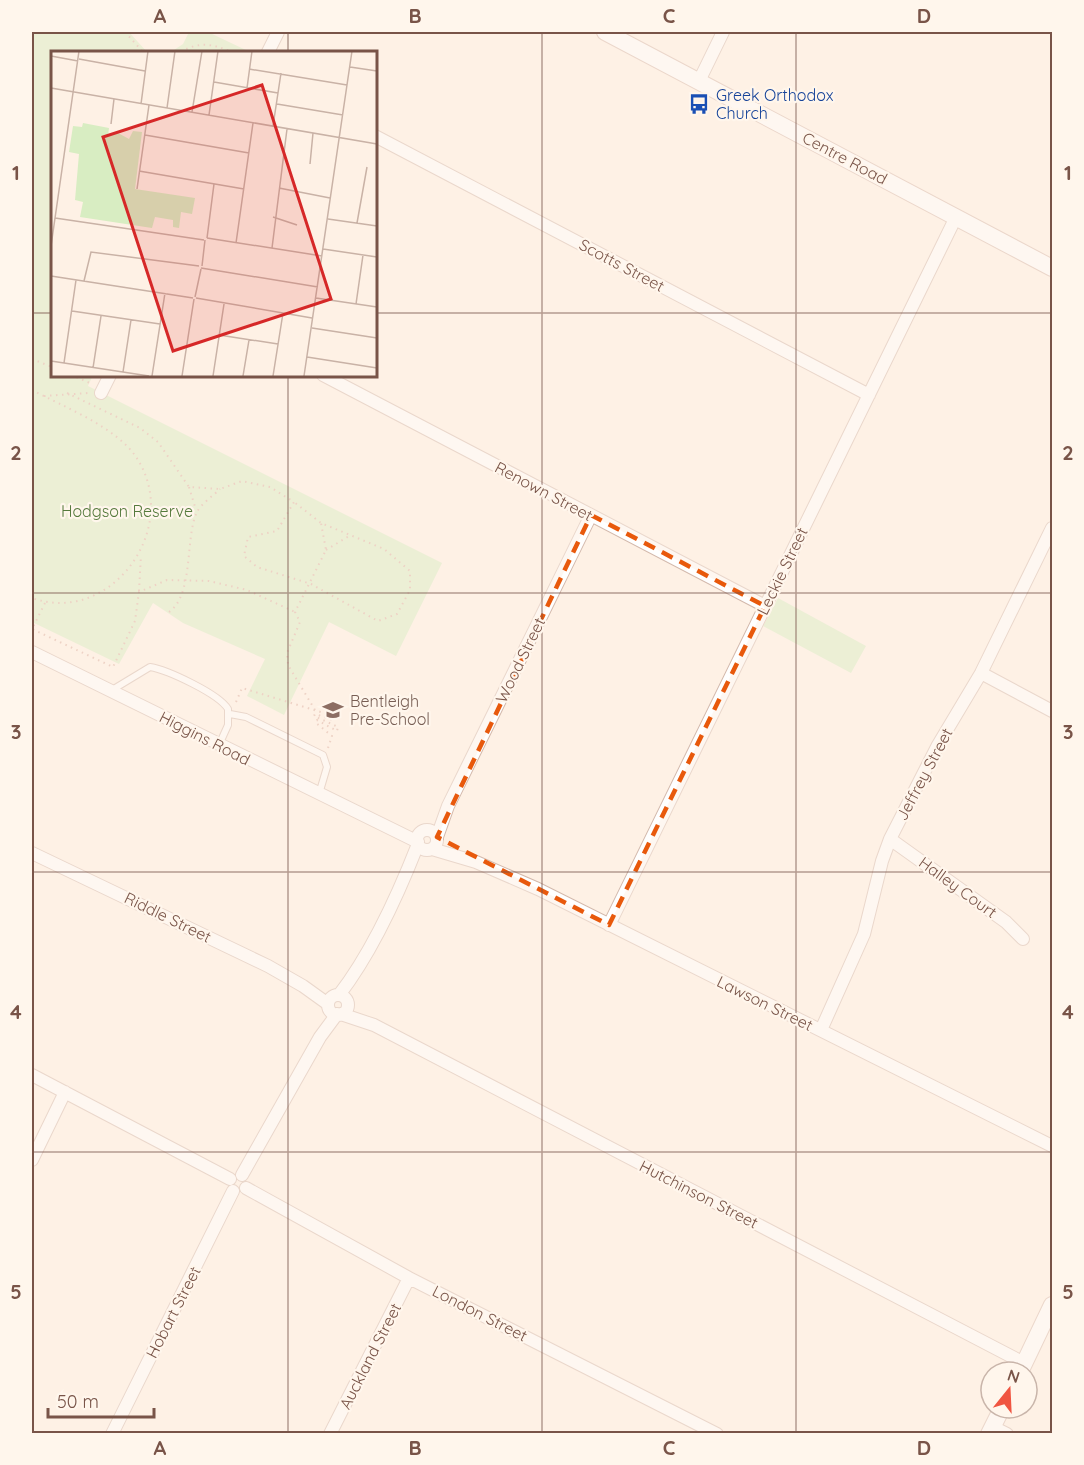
<svg xmlns="http://www.w3.org/2000/svg" width="1084" height="1465" font-family="Quicksand,sans-serif">
<style>
.green{fill:#d8edc2}
.lines{fill:none;stroke-linecap:round;stroke-linejoin:round}
.lane-casing{stroke:#d3b9ac;stroke-width:8}
.street-casing{stroke:#d3b9ac;stroke-width:14}
.secondary-casing{stroke:#d6b8aa;stroke-width:18}
.path{stroke:#dbae9d;stroke-width:2;stroke-dasharray:1.5 4.5;stroke-linecap:butt}
.lane{stroke:#fff;stroke-width:6}
.street{stroke:#fff;stroke-width:12}
.secondary{stroke:#fff;stroke-width:16}
.marked{fill:none;stroke:#e8590c;stroke-width:4.5;stroke-dasharray:12 8;stroke-linejoin:round}
.grid{fill:none;stroke:#795448;stroke-width:1.5;stroke-opacity:0.55}
.labels{text-anchor:middle;stroke-width:4.5;stroke-linejoin:round;paint-order:stroke}
.transit-label{font-size:16px;fill:#164399;stroke:#fff6ec;text-anchor:start}
.street-label{font-size:16px;fill:#795448;stroke:#fff6ec}
.park-label{font-size:16px;fill:#557a3c;stroke:#fff6ec}
.education-label{font-size:16px;fill:#785e54;stroke:#fff6ec;text-anchor:start}
.inset-road{fill:none;stroke:#c9b2a6;stroke-width:1.5}
.view{fill:#d62828;fill-opacity:0.15;stroke:#d62828;stroke-width:3}
.inset-edge{fill:none;stroke:#795448;stroke-width:3}
.neatline{fill:none;stroke:#795448;stroke-width:2}
.grid-label{font-size:20px;text-anchor:middle;font-weight:bold;fill:#795448}
</style>
<rect width="100%" height="100%" fill="#fef1e5"/>
<path class="green" d="M32,32h97l18,20h-95v323h41l-5,11 354,177 -46,93 -67,-34 -45,93 -37,-19 18,-37 -82,-36 -30,-20 -34,61 -87,-42z
M189,32h19l42,20h-79l12,-8z
M778,598l88,48 -15,27 -88,-47z"/>
<g class="lines">
<g class="lane-casing">
<path id="lane" d="M112,690l38,-23c18,3 69,27 78,42v16l-9,20
M230,714l16,3 77,38 4,12 -8,27"/>
</g>
<g class="street-casing">
<path id="street" d="M268,52l10,-20
M699,81l24,-49
M375,136l494,259
M323,375l442,231
M101,393l9,-18
M32,652l386,190
M981,673l71,38
M417 840a10 10 0 1 1 20 0a10 10 0 1 1-20 0Z
M437,837l11,-31 143,-291
M890,839l116,83 17,17
M432,849l44,13 62,27 514,257
M32,853l236,113 35,20 25,18
M609,925l347,-708
M339,995c34,-44 59,-100 79,-151
M328 1005a10 10 0 1 1 20 0a10 10 0 1 1-20 0Z
M341,1014l33,11 650,338
M821,1030l43,-96 18,-73 8,-22 48,-94 43,-72 71,-145
M32,1075l198,104
M32,1160l33,-68
M242,1175l78,-138 17,-23
M246,1188l163,90 308,156
M993,1427l14,7
M112,1434l121,-243
M330,1434l79,-156"/>
</g>
<g class="secondary-casing">
<path id="secondary" d="M605,32l447,236
M1020,1372l32,-67
M989,1434l13,-26"/>
</g>
<path class="path" d="M125,32l18,20
M181,52c18,-11 32,-8 51,0
M32,359l20,8
M71,375l19,8
M32,390c32,17 87,38 106,70 43,70 -28,166 -106,138
M67,393l73,35 18,14 31,45 31,2 22,-8 28,6 24,15 -17,29 -29,6 -4,19 13,11 54,17 67,37 19,-7 13,-24v-19l-26,-22 -63,-26 -27,-21
M44,396l45,-3
M189,487l7,23
M326,550l23,-14
M139,591l2,-36
M45,603l-13,26 81,38 22,-46 4,-29 28,-12 42,1 38,9 48,22
M169,612c25,-17 16,-76 28,-100 4,-8 17,-17 23,-23
M236,702l6,-14 92,28
M315,710l-27,-45 -1,-12 13,-31 -5,-10 31,-62 -5,-27
M328,748l4,-12 -16,-13 1,-3 20,11 1,-4 -24,-11 1,-2 18,6 1,-4"/>
<use href="#lane" class="lane"/>
<use href="#street" class="street"/>
<use href="#secondary" class="secondary"/>
</g>
<path d="M0 0H1084V1465H0ZM591,515l174,91 -156,319 -172,-88z" fill="#fef1e5" fill-opacity=".55" fill-rule="evenodd"/>
<path class="marked" d="M591,515l174,91 -156,319 -172,-88z"/>
<path class="grid" d="M288,32v20M542,32v1402M796,32v1402M32,313h20M375,313h677M288,375v1059M32,593h1020M32,872h1020M32,1152h1020"/>
<defs>
<g id="bus-bare" transform="scale(1.62)"><path d="M-5-6H5V4H4V6H2V4H-2V6H-4V4H-5ZM-3.5-4V0h7V-4ZM-3.5 1.2v1.5H-2V1.2ZM2 1.2v1.5H3.5V1.2Z" fill="#1a4fb4" stroke="#fff6ec" stroke-width="2.5" paint-order="stroke"/></g>
<g id="school-bare" transform="scale(1.62)"><path d="M0-5L7-2L0 1L-7-2ZM-4 1L0 2.5L4 1V4Q0 6-4 4Z" fill="#8d6e63" stroke="#fff6ec" stroke-width="2.5" paint-order="stroke"/></g>
</defs>
<g fill-rule="evenodd">
<use href="#bus-bare" x="699" y="104"/>
<use href="#school-bare" x="333" y="710"/>
</g>
<g class="labels">
<g class="transit-label">
<text x="716" y="101">Greek Orthodox<tspan x="716" dy="18">Church</tspan></text>
</g>
<g class="street-label">
<text transform="translate(845 158) rotate(28)" y="6">Centre Road</text>
<text transform="translate(622 265) rotate(28)" y="6">Scotts Street</text>
<text transform="translate(544 491) rotate(28)" y="6">Renown Street</text>
<text transform="translate(782 571) rotate(-64)" y="6">Leckie Street</text>
<text transform="translate(520 660) rotate(-64)" y="6">Wood Street</text>
<text transform="translate(205 738) rotate(27)" y="6">Higgins Road</text>
<text transform="translate(924 774) rotate(-62)" y="6">Jeffrey Street</text>
<text transform="translate(958 887) rotate(36)" y="6">Halley Court</text>
<text transform="translate(168 917) rotate(26)" y="6">Riddle Street</text>
<text transform="translate(765 1003) rotate(26)" y="6">Lawson Street</text>
<text transform="translate(699 1194) rotate(27)" y="6">Hutchinson Street</text>
<text transform="translate(173 1312) rotate(-63)" y="6">Hobart Street</text>
<text transform="translate(480 1313) rotate(27)" y="6">London Street</text>
<text transform="translate(370 1356) rotate(-63)" y="6">Auckland Street</text>
</g>
<g class="park-label">
<text x="127" y="517">Hodgson Reserve</text>
</g>
<g class="education-label">
<text x="350" y="707">Bentleigh<tspan x="350" dy="18">Pre-School</tspan></text>
</g>
</g>
<g transform="translate(51 51)">
<rect width="326" height="326" fill="#fef1e5"/>
<path d="M32,72l26,5 -1,8 10,-3 11,6 4,-8 9,1 -7,57 60,9 -3,16 -11,-2 -2,16 -6,-1v-7l-18,-3 -3,11 -72,-11 3,-15 -8,-2 4,-46 -10,-2 4,-26 9,1z" fill="#d8edc2"/>
<path class="inset-road" d="M0,5l27,5M28,8l66,12M299,16l27,4M198,18l98,16M163,31l64,11M0,37l326,56M196,37l5,-37M90,53l7,-53M226,53l66,11M116,57l8,-57M141,61l10,-61M158,64l9,-64M60,73l3,-25M222,75l8,-53M94,84l104,18M259,113l3,-31M88,120l105,18M228,137l51,10M86,138l12,-84M222,166l24,8M4,167l149,22M277,168l49,7M306,172l10,-56M156,187l115,18M156,187l7,-54M185,192l17,-120M0,195l28,-195M221,197l15,-119M272,198l54,8M151,215l3,-26M150,217l117,19M0,225l142,22M33,230l7,-29 108,14M144,246l6,-28M145,247l116,20M265,247l61,9M305,253l7,-49M21,260l88,13M261,277l65,10M168,284l59,9M256,306l70,11M0,310l98,15M13,312l12,-83M42,317l8,-52M72,321l8,-52M101,325l13,-83M131,325l12,-77M162,325l11,-72M192,325l6,-36M222,325l10,-63M253,325l48,-325"/>
<path class="view" d="M211,34l69,214 -158,52 -70,-214z"/>
<rect width="326" height="326" class="inset-edge"/>
</g>
<rect width="1084" height="1465" fill="none" stroke="#fff6ec" stroke-width="66"/>
<g transform="translate(1009 1390) rotate(18)"><circle r="28" fill="#fff6ec" stroke="#c9b5aa" stroke-width="1.5"/>
<path d="M0-4.5L10 22L0 15L-10 22Z" fill="#f05541"/>
<text y="-9" font-size="16" font-weight="bold" text-anchor="middle" fill="#795448">N</text>
</g>
<path d="M48 1408v9h106v-9" fill="none" stroke="#795448" stroke-width="3"/>
<text x="57" y="1408" font-size="18" fill="#795448" stroke="#fff6ec" stroke-width="4.5" paint-order="stroke">50 m</text>
<rect x="33" y="33" width="1018" height="1399" class="neatline"/>
<g class="grid-label">
<text x="160" y="23">A</text>
<text x="415" y="23">B</text>
<text x="669" y="23">C</text>
<text x="924" y="23">D</text>
<text x="16" y="180">1</text>
<text x="1068" y="180">1</text>
<text x="16" y="460">2</text>
<text x="1068" y="460">2</text>
<text x="16" y="739">3</text>
<text x="1068" y="739">3</text>
<text x="16" y="1019">4</text>
<text x="1068" y="1019">4</text>
<text x="16" y="1299">5</text>
<text x="1068" y="1299">5</text>
<text x="160" y="1455">A</text>
<text x="415" y="1455">B</text>
<text x="669" y="1455">C</text>
<text x="924" y="1455">D</text>
</g>
</svg>
